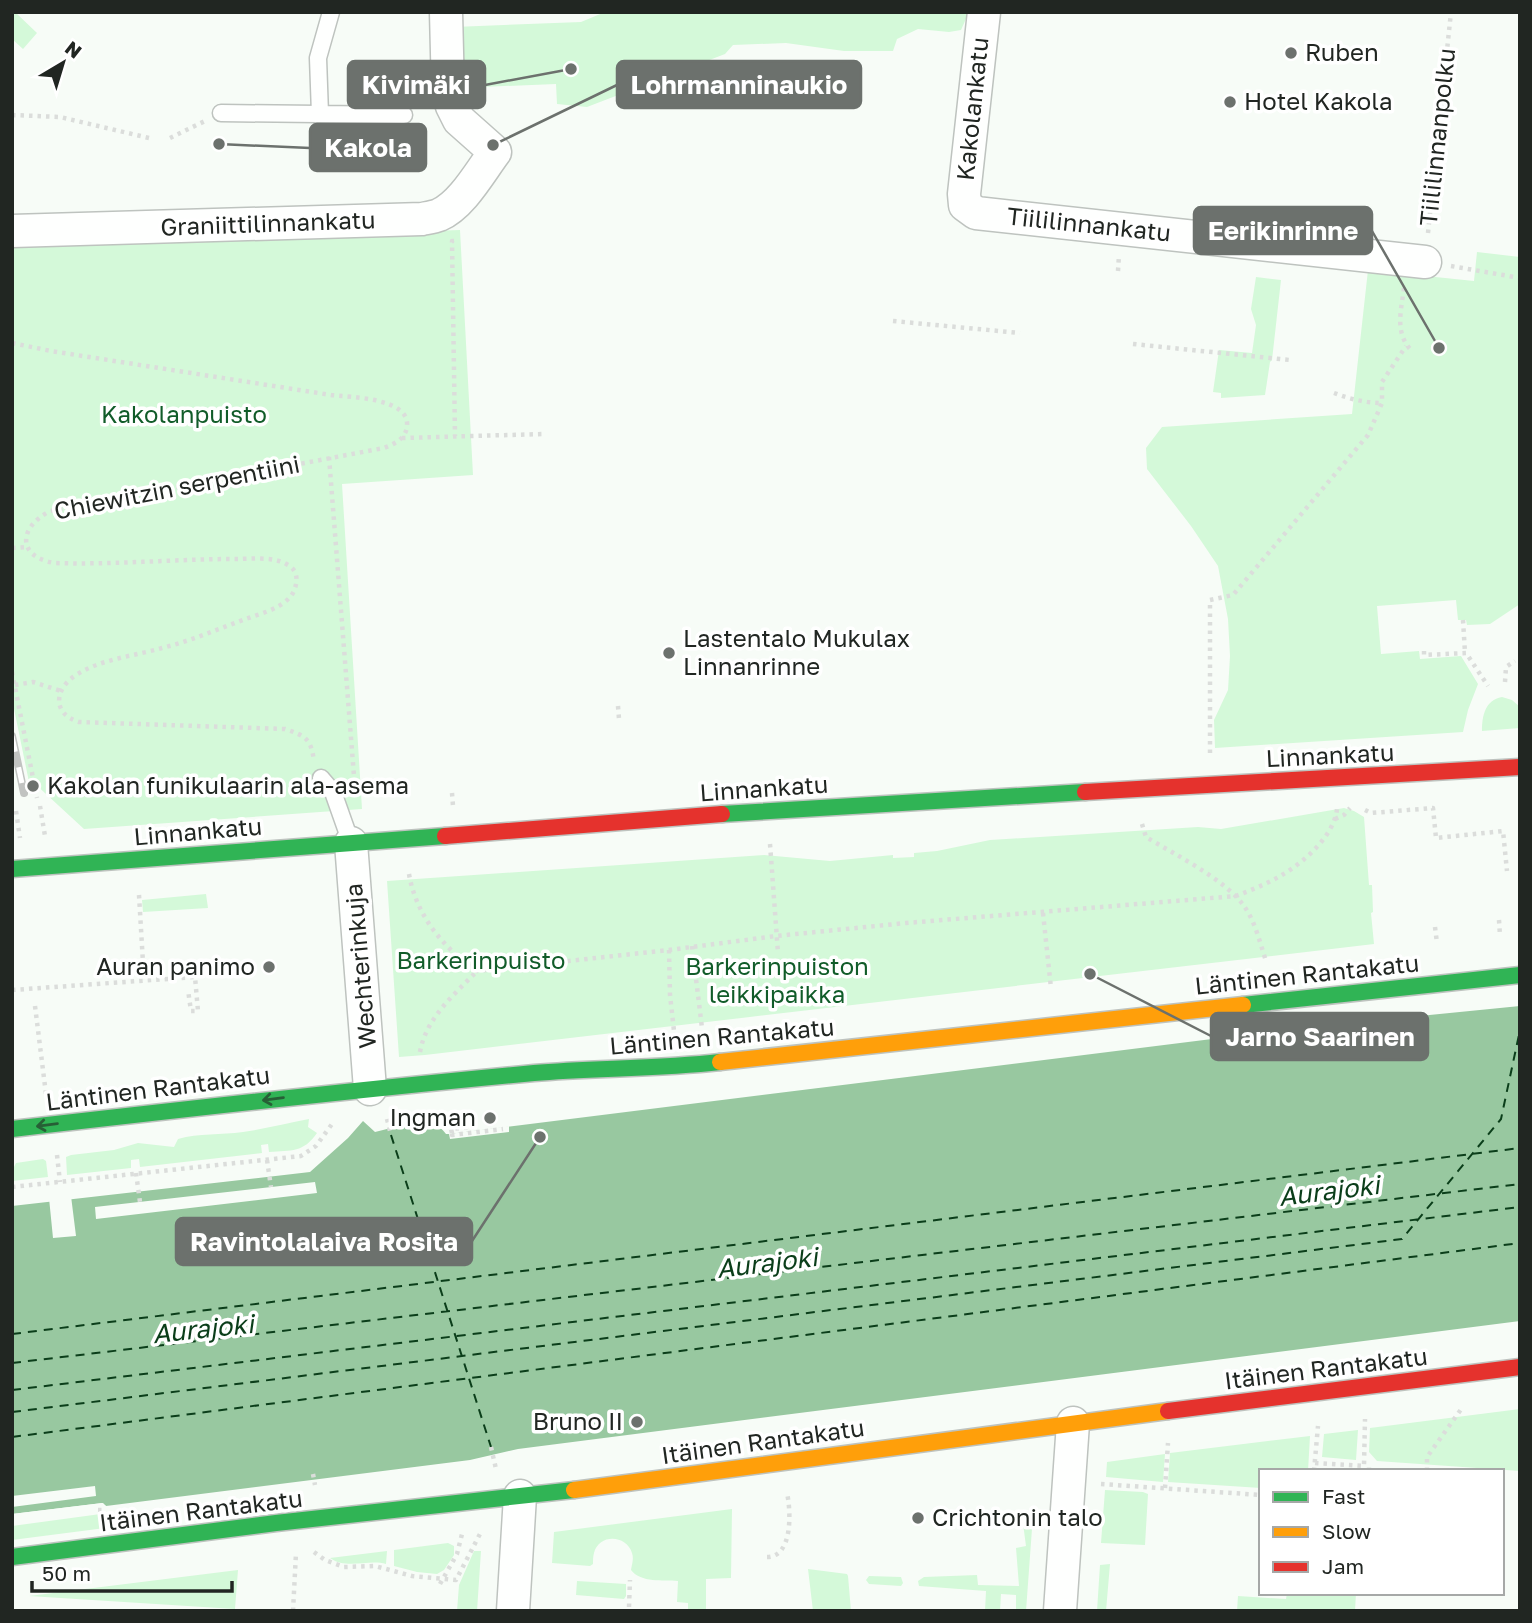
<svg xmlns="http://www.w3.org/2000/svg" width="1532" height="1623" font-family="'Golos Text',sans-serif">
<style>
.green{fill:#d4f9d9}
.water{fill:#98c8a0}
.pier{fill:#f7fcf7}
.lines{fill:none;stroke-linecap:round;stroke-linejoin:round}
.ferry{stroke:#0b3e1a;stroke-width:2;stroke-dasharray:9 7;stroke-linecap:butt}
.lane-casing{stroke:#bec3bf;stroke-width:19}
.street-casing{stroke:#bec3bf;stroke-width:35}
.fast-casing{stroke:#bec3bf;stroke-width:19}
.slow-casing{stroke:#bec3bf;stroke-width:19}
.jam-casing{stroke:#bec3bf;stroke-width:19}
.path{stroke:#dbdddb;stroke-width:4.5;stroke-dasharray:3.5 5;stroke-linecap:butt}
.lane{stroke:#fefffe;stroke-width:16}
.street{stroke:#fefffe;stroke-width:32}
.fast{stroke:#30b455;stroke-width:16}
.slow{stroke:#ff9f0a;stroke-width:16}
.jam{stroke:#e5322d;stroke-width:16}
.rail-casing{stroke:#c1c3c1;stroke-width:8}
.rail{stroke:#fff;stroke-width:5;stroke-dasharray:16;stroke-linecap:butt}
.oneway{stroke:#275f36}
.poi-dot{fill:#6c716d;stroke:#fff;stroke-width:2.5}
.labels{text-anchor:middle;stroke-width:7;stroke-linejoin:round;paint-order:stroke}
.poi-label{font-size:24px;fill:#212622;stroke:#fff;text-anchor:start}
.street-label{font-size:24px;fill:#212622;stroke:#fff}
.park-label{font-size:24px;fill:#115c29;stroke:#fff}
.water-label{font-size:26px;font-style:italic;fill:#0b3e1a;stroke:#fff}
.leader{fill:none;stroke:#6c716d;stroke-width:2.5}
.callout-dot{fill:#6c716d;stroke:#fff;stroke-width:2.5}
.callout{fill:#6c716d;stroke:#6c716d;stroke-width:2.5}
.callout-label{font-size:26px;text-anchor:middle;font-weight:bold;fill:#fff}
</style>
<rect width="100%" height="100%" fill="#f7fcf7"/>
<path class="green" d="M12,12h3l22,21 -14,16 -11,-10z
M605,12h364l-8,18 -12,2 -31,-3 -21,10 -4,12h-49l-58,-8 -53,2 -8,9 -138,53 -30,-3 -1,-20 -99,4 -3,-61 127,-5z
M460,230l13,245 -131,9 20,325 -278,20 -51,-47h-4l-17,-83v-454z
M1477,252l43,5v347l-30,20 -23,1 -1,-5h-8l-2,-20 -79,6 4,48 38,-3 1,8 41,-3 17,28 -10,26 -5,22 -248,16 -1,-28 14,-30 2,-34 -2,-37 -10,-53 -27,-40 -44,-57 -1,-21 16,-21 190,-13 16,-144 106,11z
M1256,277l25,3 -9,80 -2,2 -5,33 -44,3v-5l-8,-1 6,-42 33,3 4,-28 -5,-16z
M1502,697l10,3 8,7v21l-38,3c0,-15 3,-31 20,-34z
M1344,808l10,3 10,6 5,68h3l1,27 -2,1 3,31 -949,111 -26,2 -12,-176 377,-26 66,6 63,-6v3l21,-1v-4l23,-2 53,-11 208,-13 23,2z
M206,894l2,14 -65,4 -1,-12z
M309,1119l-1,8 9,6c-14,20 -25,17 -48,19l-1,-8 -7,1 1,8 -122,14 -1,-8 -8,1v8l-64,7 -1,-18 5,-2 43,-5 24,-7 36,4 4,-8c21,-6 43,-4 65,-7 22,-3 44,-9 66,-13z
M43,1159l3,2 2,16 -36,4v-10l4,-8z
M1520,1409v62l-143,-10 -8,-9 1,-24z
M1358,1430l-2,30 -34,-3 2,-23z
M1310,1436l-2,35h-47v17l-93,-6 2,-29z
M1165,1454l-2,28 -57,-5 1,-15z
M1105,1490l38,2 5,2 -3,51 -44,-2z
M732,1509l-1,69 -25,1v31l7,1h-25v-8l-11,-1 1,-21c-15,-1 -37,2 -47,-11 1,-6 3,-11 1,-17 -5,-18 -33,-20 -38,0 -1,3 -1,7 -1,11l-3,2 -38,-3 2,-31z
M108,1513l7,11 -2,3 -101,13v-14z
M1033,1515l-7,96h-10v-16l-15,-1 -1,17h-15l1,-20 -67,-5 -1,-5 6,-4 53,-2 1,10 41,1 -3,-38 10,-2 -4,-30z
M448,1543l6,3v9l-10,15 -7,4 -20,-2 -23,-6v-16z
M387,1551l-1,13c-18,-5 -39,6 -56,-6z
M474,1551h7l-4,60h-20l2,-26z
M1110,1564l-4,47h-9l3,-46z
M808,1569l39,5 1,2 3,35h-38z
M238,1570l-3,39 -206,-13z
M869,1576l32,1 2,6 -2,3 -32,-2 -3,-4z
M577,1581l49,3v12l-2,3 -48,-4z
M1287,1593h69l-1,18h-118l1,-15 48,3z"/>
<path class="water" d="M1520,1006v315l-1002,128 -48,11 -364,46 -4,-3 -90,11v-308l298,-34 38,-34 15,-17 12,11 28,-7 6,-9 2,3c14,3 26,2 35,15h3l860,-107z"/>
<path class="pier" d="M509,1126v6l-59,7 -1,-5z
M315,1182l2,11 -221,26 -1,-12z
M71,1196l5,40 -23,2 -4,-40z
M95,1486l1,10 -84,11v-11z
M103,1503l3,3 -94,11v-3z"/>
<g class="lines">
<path class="ferry" d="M391,1135l100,312
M12,1334l1508,-186
M12,1363l1508,-179
M12,1390l1508,-183
M12,1412l1390,-173 99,-120 19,-89
M12,1437l1508,-194"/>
<g class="lane-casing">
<path id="lane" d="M221,113l183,2
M320,114l-2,-56 13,-46
M321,778l12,14 18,51"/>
</g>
<g class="street-casing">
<path id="street" d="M984,12l-20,182 1,11 11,8 449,49
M12,231l410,-12c5,-1 12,-2 17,-4 23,-10 41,-43 56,-63l-36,-32 -7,-14 -4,-13 -2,-81
M351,843l19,246
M513,1611l7,-115
M1060,1611l13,-188"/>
</g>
<g class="fast-casing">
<path id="fast" d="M722,814l363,-22
M12,869l433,-33
M1243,1005l277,-30
M12,1129c174,-20 348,-40 522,-56 62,-5 124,-4 186,-11
M12,1557l264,-34 298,-33"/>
</g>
<g class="slow-casing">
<path id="slow" d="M720,1062l523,-57
M574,1490l594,-79"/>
</g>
<g class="jam-casing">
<path id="jam" d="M1085,792l435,-25
M445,836l277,-22
M1168,1411l352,-44"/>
</g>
<path class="path" d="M12,115l48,2 89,21
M170,138l35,-17
M1428,233l23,-221
M454,241h-2l3,195
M1451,266l69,12
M1118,271l1,-16
M1404,288c-3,24 -10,46 9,64
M893,321l127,12
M12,343l39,8 280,44c19,2 79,3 76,31 -1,13 -13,18 -23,22l-334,63c-31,16 -34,45 4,52 61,2 121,-4 182,-4 16,0 38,-3 52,6 9,5 10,14 7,23 -2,7 -7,12 -13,16 -12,8 -26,11 -39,16 -27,10 -53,21 -81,28 -28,8 -61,11 -86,27 -22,14 -24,39 3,47l206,7c21,7 26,10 29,32
M1133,344l157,16
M1334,393c16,6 32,10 48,10
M402,438l142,-4
M329,457l26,332
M12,548l16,-1
M1463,620l2,33
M1424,651v4l42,-2 22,33
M12,672l25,126
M1505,682l1,-15 9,-6
M15,685l18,-3 28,9
M618,706l1,13
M1210,753v-153l23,-5 135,-160 14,-32v-21l24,-36
M452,793l1,13
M40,806l5,30
M1365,810l6,3 62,-5 3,30 67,-7 4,40
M16,811l4,27
M1335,819l9,-4 6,-7
M1142,824l4,13c28,17 80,43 98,69 11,15 16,37 22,55
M770,844l8,109
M409,874c7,41 34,74 68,97l192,-21 107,-14 130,-13 330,-27c15,-6 31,-12 46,-21 22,-13 52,-39 55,-66
M139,895l5,85
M1043,913l8,75
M1499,920l1,16
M1435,927l2,16
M692,946l10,82
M669,950l1,45 4,36
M12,990l183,-13 3,34h-7l-3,-21
M35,1006l11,88
M420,1052c6,-34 34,-57 57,-81
M387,1119l4,16
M452,1133l-1,-4 22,-2 -1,-15
M452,1134v1l51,-6
M57,1155l3,27
M267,1160l4,27
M136,1173l4,29
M12,1187l289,-31 15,-10 16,-22
M491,1447l5,22
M1315,1463l49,3 1,-47
M1314,1471l4,-45
M1369,1471v-4
M1427,1471v-14l35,-49
M313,1474l2,11
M1101,1484l160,11
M1165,1488l3,-45
M98,1510h6
M314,1552l11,8 19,7 31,-1 37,10 44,4 25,-48
M767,1557c26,0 24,-46 20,-64
M440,1584l17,-30 5,-20
M629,1607l1,-27
M293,1611l3,-58"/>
<use href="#lane" class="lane"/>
<use href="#street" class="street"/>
<use href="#fast" class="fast"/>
<use href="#slow" class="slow"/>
<use href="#jam" class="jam"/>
<g class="rail-casing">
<path id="rail" d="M12,736l12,57"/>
</g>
<use href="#rail" class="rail"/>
</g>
<defs><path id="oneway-shaft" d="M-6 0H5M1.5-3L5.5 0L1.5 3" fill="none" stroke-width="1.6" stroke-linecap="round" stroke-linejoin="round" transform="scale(1.75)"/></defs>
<g class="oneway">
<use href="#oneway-shaft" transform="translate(273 1099) rotate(173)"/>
<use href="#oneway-shaft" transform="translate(47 1125) rotate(173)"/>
</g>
<g class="poi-dot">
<circle cx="1291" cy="53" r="7"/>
<circle cx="1230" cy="102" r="7"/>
<circle cx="669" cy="653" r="7"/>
<circle cx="33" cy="786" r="7"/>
<circle cx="269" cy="967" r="7"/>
<circle cx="490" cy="1118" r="7"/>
<circle cx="637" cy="1422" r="7"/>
<circle cx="918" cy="1518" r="7"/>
</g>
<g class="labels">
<g class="poi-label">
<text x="1305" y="61">Ruben</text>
<text x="1244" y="110">Hotel Kakola</text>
<text x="683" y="647">Lastentalo Mukulax<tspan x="683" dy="28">Linnanrinne</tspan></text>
<text x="47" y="794">Kakolan funikulaarin ala-asema</text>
<text x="255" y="975" text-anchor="end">Auran panimo</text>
<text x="476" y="1126" text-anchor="end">Ingman</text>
<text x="623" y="1430" text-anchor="end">Bruno II</text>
<text x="932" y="1526">Crichtonin talo</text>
</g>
<g class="street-label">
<text transform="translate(973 109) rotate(-84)" y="8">Kakolankatu</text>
<text transform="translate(1438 137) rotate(-84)" y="8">Tiililinnanpolku</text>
<text transform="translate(268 224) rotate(-2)" y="8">Graniittilinnankatu</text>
<text transform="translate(1089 225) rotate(6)" y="8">Tiililinnankatu</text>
<text transform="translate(177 488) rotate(-11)" y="8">Chiewitzin serpentiini</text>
<text transform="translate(1330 756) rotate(-3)" y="8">Linnankatu</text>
<text transform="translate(764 789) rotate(-4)" y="8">Linnankatu</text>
<text transform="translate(198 832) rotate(-5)" y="8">Linnankatu</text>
<text transform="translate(361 966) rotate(-95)" y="8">Wechterinkuja</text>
<text transform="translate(1307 975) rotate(-6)" y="8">Läntinen Rantakatu</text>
<text transform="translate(722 1037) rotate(-5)" y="8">Läntinen Rantakatu</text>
<text transform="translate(158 1089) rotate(-7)" y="8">Läntinen Rantakatu</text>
<text transform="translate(1326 1369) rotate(-7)" y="8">Itäinen Rantakatu</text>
<text transform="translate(763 1442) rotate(-8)" y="8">Itäinen Rantakatu</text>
<text transform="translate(201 1511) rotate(-7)" y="8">Itäinen Rantakatu</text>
</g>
<g class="park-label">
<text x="184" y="423">Kakolanpuisto</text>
<text x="481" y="969">Barkerinpuisto</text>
<text x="777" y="975">Barkerinpuiston<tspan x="777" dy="28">leikkipaikka</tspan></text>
</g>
<g class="water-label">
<text transform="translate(1329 1191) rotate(-7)" y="9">Aurajoki</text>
<text transform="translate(767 1263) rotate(-7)" y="9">Aurajoki</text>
<text transform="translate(203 1329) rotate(-6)" y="9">Aurajoki</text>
</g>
</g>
<path class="leader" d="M493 145L617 85M571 69L485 85M219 144L310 148M1439 348L1372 231M1090 974L1211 1036M540 1137L472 1241"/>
<g class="callout-dot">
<circle cx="493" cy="145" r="7"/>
<circle cx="571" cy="69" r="7"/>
<circle cx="219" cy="144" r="7"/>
<circle cx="1439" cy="348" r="7"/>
<circle cx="1090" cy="974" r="7"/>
<circle cx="540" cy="1137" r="7"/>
</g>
<g class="callout">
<rect x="617" y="61" width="244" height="47" rx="7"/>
<rect x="348" y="61" width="137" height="47" rx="7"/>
<rect x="310" y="124" width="116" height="47" rx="7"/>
<rect x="1194" y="207" width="178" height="47" rx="7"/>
<rect x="1211" y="1013" width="217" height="47" rx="7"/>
<rect x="176" y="1218" width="296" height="47" rx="7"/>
</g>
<g class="callout-label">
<text x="739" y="94">Lohrmanninaukio</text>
<text x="416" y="94">Kivimäki</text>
<text x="368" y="157">Kakola</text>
<text x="1283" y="240">Eerikinrinne</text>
<text x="1320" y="1046">Jarno Saarinen</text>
<text x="324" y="1251">Ravintolalaiva Rosita</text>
</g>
<rect width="1532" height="1623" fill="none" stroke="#212622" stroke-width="28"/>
<rect x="1259" y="1469" width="245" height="126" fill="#ffffff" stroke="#a6a8a7" stroke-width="2"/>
<rect x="1273" y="1492" width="35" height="10" fill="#30b455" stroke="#a6a8a7" stroke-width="2"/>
<text x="1322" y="1504" font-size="21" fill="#212622">Fast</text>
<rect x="1273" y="1527" width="35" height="10" fill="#ff9f0a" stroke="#a6a8a7" stroke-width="2"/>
<text x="1322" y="1539" font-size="21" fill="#212622">Slow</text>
<rect x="1273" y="1562" width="35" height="10" fill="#e5322d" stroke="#a6a8a7" stroke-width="2"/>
<text x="1322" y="1574" font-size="21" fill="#212622">Jam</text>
<g transform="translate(63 63) rotate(38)" stroke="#ffffff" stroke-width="5" paint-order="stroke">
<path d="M0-5L12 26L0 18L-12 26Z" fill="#212622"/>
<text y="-10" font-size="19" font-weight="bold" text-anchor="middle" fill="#212622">N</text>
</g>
<path d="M32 1581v10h200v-10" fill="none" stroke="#212622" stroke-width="3.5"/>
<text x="42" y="1581" font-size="21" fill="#212622" stroke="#ffffff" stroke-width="5" paint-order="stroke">50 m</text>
</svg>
